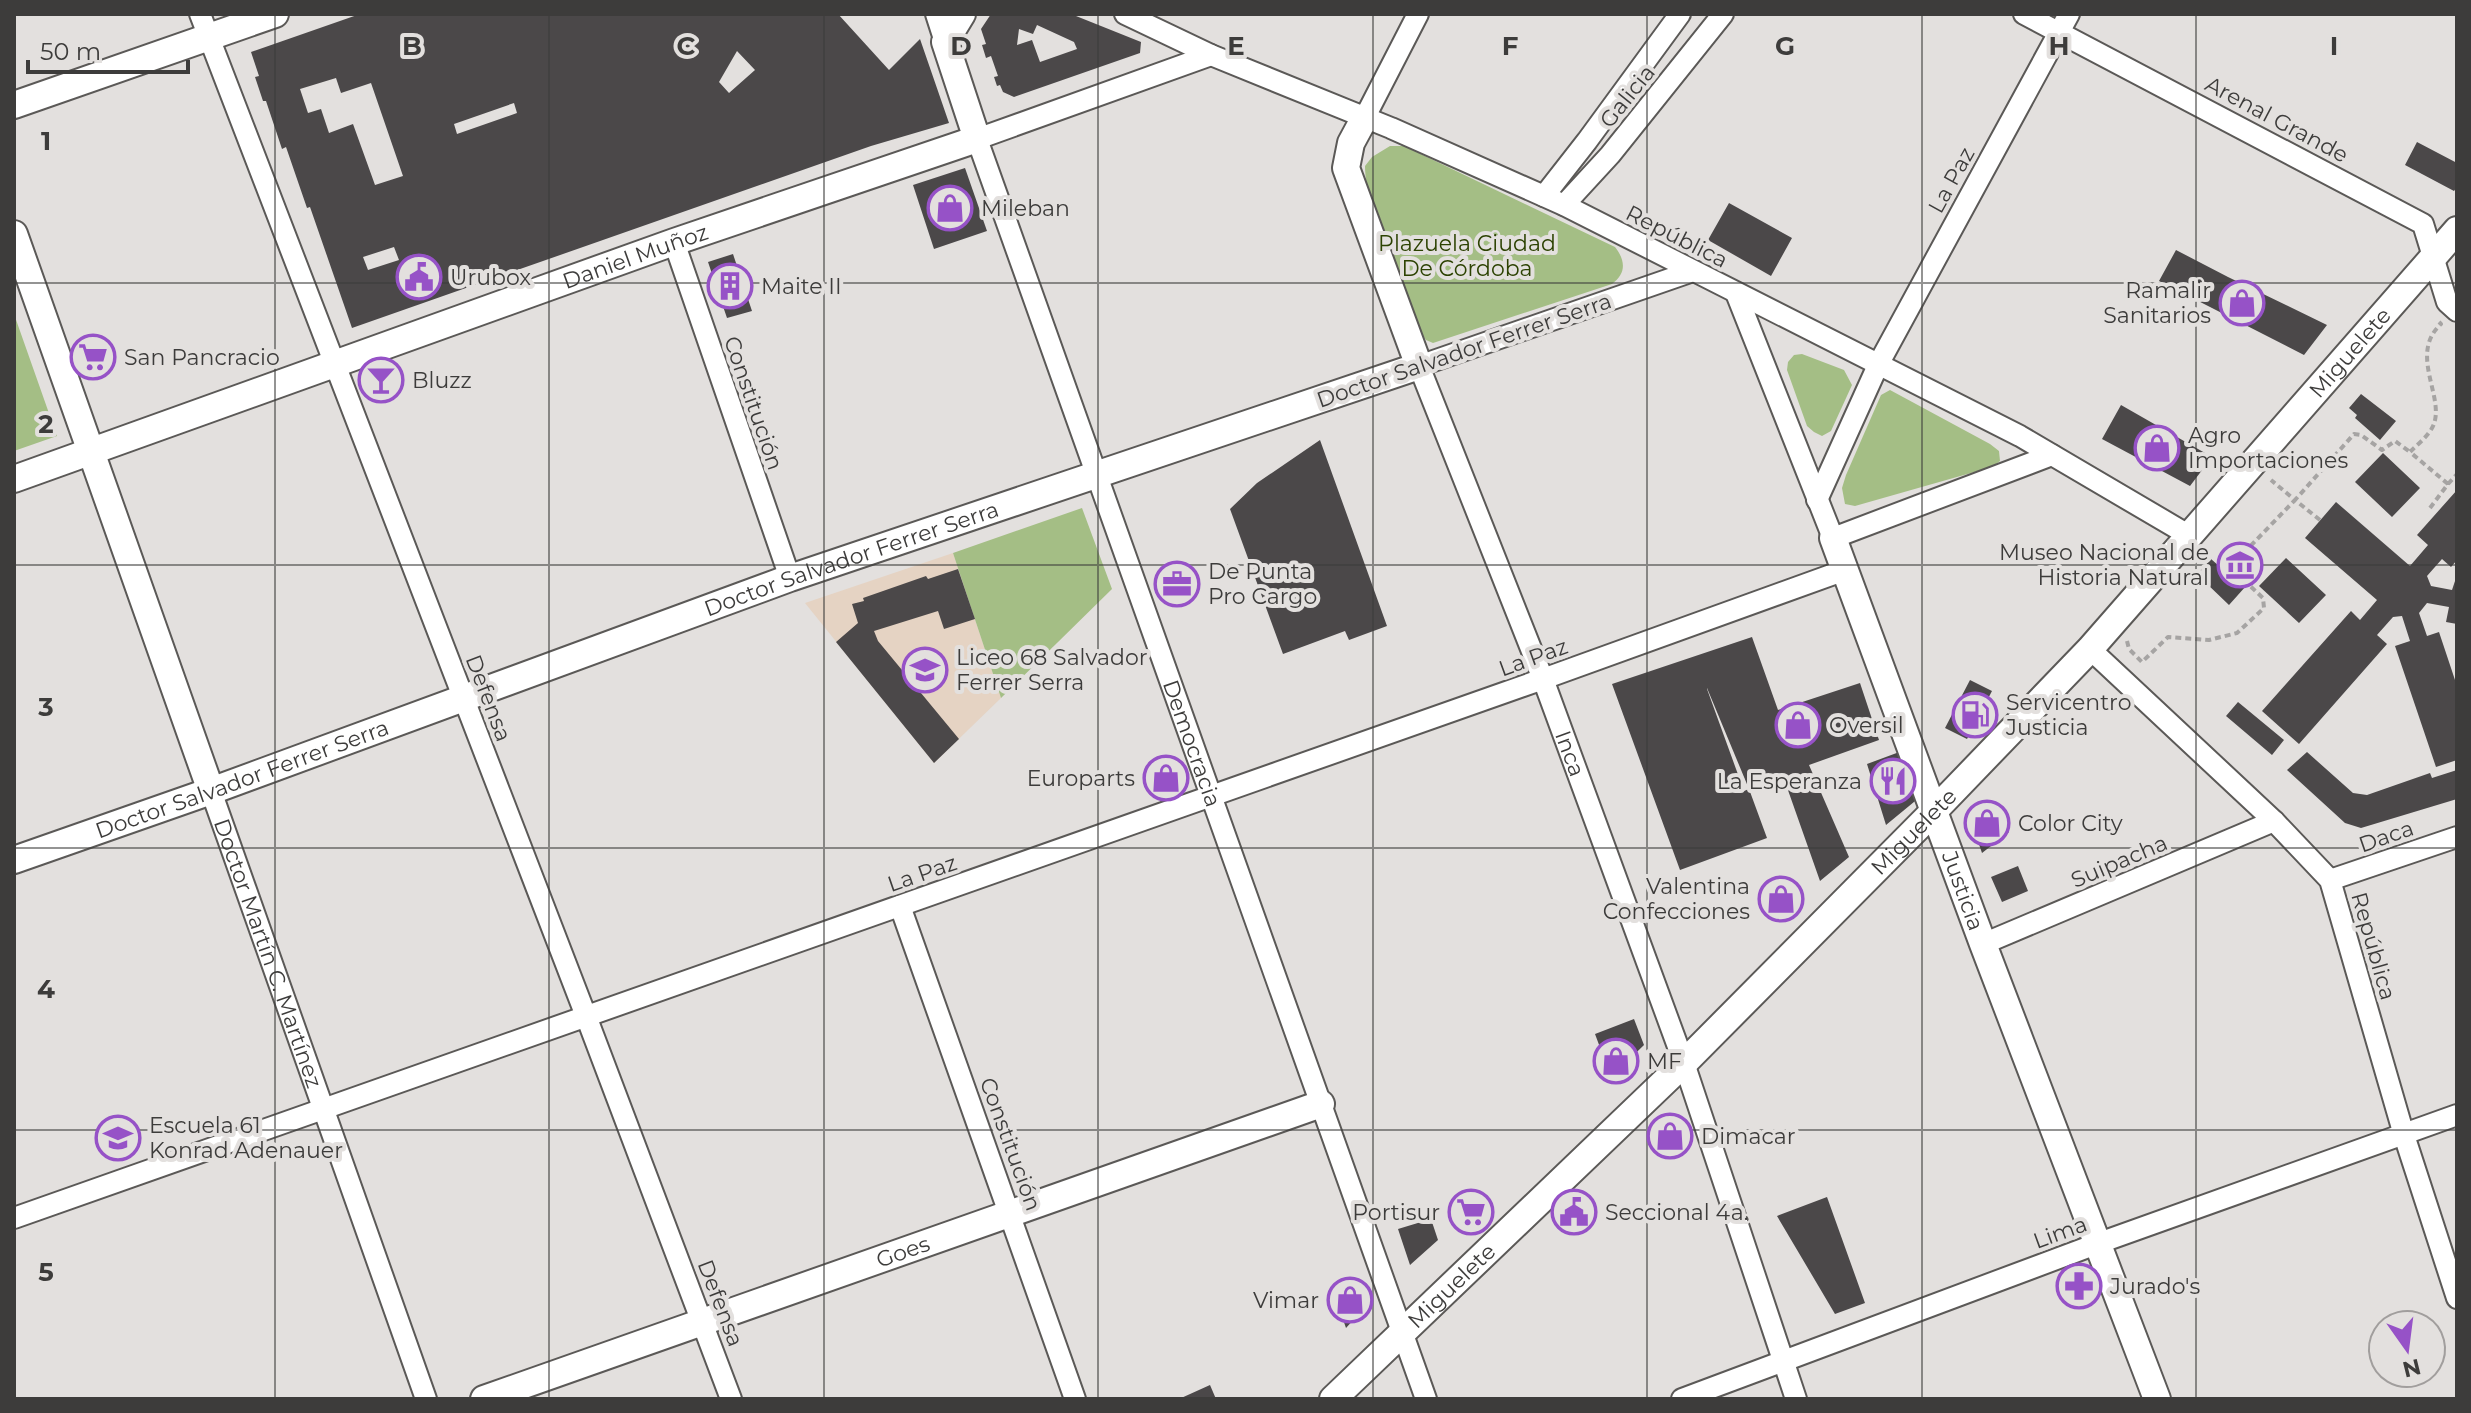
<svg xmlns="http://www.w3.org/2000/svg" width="2471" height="1413" font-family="Montserrat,sans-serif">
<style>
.education{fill:#e5d3c3}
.green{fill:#a4be85}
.building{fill:#4b4849;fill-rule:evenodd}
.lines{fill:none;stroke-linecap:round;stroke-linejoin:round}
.minor-casing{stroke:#5b5957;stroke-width:24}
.tertiary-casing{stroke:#5b5957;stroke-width:30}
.path{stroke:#a6a4a3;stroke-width:4;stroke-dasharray:6 4;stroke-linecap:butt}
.minor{stroke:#fff;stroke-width:20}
.tertiary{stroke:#fff;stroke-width:26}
.grid{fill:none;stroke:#3d3c3b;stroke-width:2;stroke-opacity:0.55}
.labels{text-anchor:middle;stroke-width:8;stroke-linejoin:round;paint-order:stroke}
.street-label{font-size:22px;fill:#3d3c3b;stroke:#e3e0de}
.poi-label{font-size:22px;fill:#3d3c3b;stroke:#e3e0de;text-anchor:start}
.park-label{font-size:22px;fill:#2c4202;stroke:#e3e0de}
.grid-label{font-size:26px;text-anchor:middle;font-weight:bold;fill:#3d3c3b;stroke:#e3e0de;stroke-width:8;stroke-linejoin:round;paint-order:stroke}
</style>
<rect width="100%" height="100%" fill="#e3e0de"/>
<path class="education" d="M953,553l48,145 -67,65 -129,-160z"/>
<path class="green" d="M1390,146h14l211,101c11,14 11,27 -3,37l-179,59 -7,-3 -7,-10c-17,-43 -54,-120 -54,-164l7,-9z
M14,314l43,122 -43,15z
M1802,354l42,16 8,15 -21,46 -9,5 -8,-4 -7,-6 -20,-56 1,-8 6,-7z
M1890,390l100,54 9,7 1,10 -8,6 -137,39 -10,-2 -3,-16 4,-13 35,-80z
M1082,508l30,81 -111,109 -48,-145z"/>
<path class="building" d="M360,14h478l51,56 31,-31 29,84 -78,23 -519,182 -42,-121 -3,1 -21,-61 -4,2 -16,-48h-3l-8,-24 4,-1 -8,-24zM737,51l18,19 -26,23 -10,-11zM336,78l5,15 30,-10 32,93 -28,9 -22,-61 -24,9 -8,-24 -13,4 -8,-24zM514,103l3,10 -60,21 -3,-10zM394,247l5,13 -31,10 -5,-13z
M991,14h80l70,28 -1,11 -126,44 -11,-5 -3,-7 -3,1 -3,-9 4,-1 -7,-20 -5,2 -4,-13 4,-1 -5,-15zM1037,25l37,17 3,7 -37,13 -8,-22 -15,5 2,-16 14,5z
M2417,142l40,21v24l-3,4 -49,-26z
M965,168l22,63 -53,18 -21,-64z
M1729,203l63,35 -21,38 -63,-36z
M2176,250l52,27 99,48 -23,30 -145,-74z
M733,254l19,57 -25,7 -19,-56z
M2361,394l35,27 -16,19 -25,-22 2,-3 -8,-7z
M2121,405l91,52 -22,29 -88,-47z
M1320,440l67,186 -38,14 -4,-9 -62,23 -53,-145 27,-26z
M2383,453l37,35 -28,29 -37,-35z
M2457,490v70l-6,7 -9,-8 -15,17 4,10 21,4 5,-15v49l-11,-2 3,-15 -22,-4 -8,10 8,23 12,-4 18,54v74l-21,7 -41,-121 15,-5 -8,-25 -9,1 -16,18 10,9 -88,100 -37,-33 89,-100 9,9 17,-20 -72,-62 31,-36 74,64 18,-21 -11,-10z
M2286,558l40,37 -27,28 -40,-37z
M2211,559l8,7 2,-2 25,22 -17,19 -24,-23 1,-2 -8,-7z
M958,569l17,50 -31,10 -6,-18 -64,20 4,10 81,98 -25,24 -98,-121 22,-19 -6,-19 12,-3 -1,-3 63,-22 2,3z
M1752,637l26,73 82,-27 19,57 -70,25 40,92 -29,24 -37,-105 -34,13 18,49 -87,32 -68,-186zM1707,688l42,101 -5,2 -37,-102z
M1970,680l22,11 -25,48 -22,-11z
M2238,702l46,38 -12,15 -46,-39z
M1902,751l18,46 -34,28 -19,-61z
M2307,752l46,41 14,2 63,-22 2,5 25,-8v29l-96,29 -16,-5 -58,-53z
M1985,802l24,30 -27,21 -13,-38z
M2018,866l10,25 -26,11 -11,-25z
M1780,879l22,22 -20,19 -22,-22z
M1634,1019l10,26 -33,32 -16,-43z
M1827,1197l38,106 -30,11 -58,-98z
M1431,1219l7,21 -28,25 -12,-36z
M1357,1285l8,22 -19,21 -12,-35z
M1210,1385l6,14h-37z"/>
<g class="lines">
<g class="minor-casing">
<g id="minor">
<path d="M200,14l386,1002 145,383"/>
<path d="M936,14l9,28"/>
<path d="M1125,14l86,41 180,73 173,77 456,231 170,100"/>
<path d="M2024,14l399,210 24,78 10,9"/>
<path id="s1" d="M1211,55l-234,84 449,1260"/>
<path d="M1365,117l53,-103"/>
<path d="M1544,196l43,-55 93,-127"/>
<path d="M1564,205l46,-50 113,-141"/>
<path d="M674,242l116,336"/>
<path id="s2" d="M1693,271l-274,95 124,313 141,384 112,336"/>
<path d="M1736,293l97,245 219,-83"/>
<path d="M1817,500l62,-137 190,-349"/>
<path d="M2090,649l184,172 56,59 74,255 53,163"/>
<path id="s3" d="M211,791l215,608"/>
<path d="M2330,880l127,-43"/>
<path d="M900,906l175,493"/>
<path d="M1983,944l291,-123"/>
<path d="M14,1218l1529,-539 302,-109"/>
<path d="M1682,1399l417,-156 358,-128"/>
</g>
</g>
<g class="tertiary-casing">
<g id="tertiary">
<path d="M14,105l261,-91"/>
<path d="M14,234l197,557"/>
<path id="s4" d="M14,479l660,-237 303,-103 -32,-97 17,-28"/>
<path id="s5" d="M1833,538l150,406 174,455"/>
<path id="s6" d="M14,860l197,-69 579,-213 629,-212 -73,-198 5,-25 14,-26"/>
<path id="s7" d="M484,1399l837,-295"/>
<path id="s8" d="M1333,1399l351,-336 250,-252 156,-162 367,-419"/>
</g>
</g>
<path class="path" d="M2448,484l9,-10
M2430,508l18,-24 -38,-32c7,-7 17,-15 22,-24 16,-28 -25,-73 9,-104l-2,-2
M2320,520l-25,-20 59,-66 7,1 21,15 13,-9 15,11
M2127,641l2,8 13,13 26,-25 41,3 28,-7 27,-25 -1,-10 -28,-26v-10l60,-62 -24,-20"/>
<use href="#minor" class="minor"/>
<use href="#tertiary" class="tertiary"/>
</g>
<path class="grid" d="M275,14v1385M549,14v1385M824,14v1385M1098,14v1385M1373,14v1385M1647,14v1385M1922,14v1385M2196,14v1385M14,283h2443M14,565h2443M14,848h2443M14,1130h2443"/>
<defs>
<g id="shop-ring" transform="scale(2.3)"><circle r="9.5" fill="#e3e0de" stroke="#9652c7" stroke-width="1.5"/><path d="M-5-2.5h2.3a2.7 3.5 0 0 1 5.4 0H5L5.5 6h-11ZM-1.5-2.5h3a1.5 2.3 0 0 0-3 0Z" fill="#9652c7"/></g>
<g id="civic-ring" transform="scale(2.3)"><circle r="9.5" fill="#e3e0de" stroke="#9652c7" stroke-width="1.5"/><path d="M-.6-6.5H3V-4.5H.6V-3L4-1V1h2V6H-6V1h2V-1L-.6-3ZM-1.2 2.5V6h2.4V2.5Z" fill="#9652c7"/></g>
<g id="building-ring" transform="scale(2.3)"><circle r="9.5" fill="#e3e0de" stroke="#9652c7" stroke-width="1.5"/><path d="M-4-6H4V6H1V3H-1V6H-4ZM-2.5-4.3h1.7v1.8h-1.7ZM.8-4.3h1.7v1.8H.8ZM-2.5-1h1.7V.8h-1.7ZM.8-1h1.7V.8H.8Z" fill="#9652c7"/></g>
<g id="supermarket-ring" transform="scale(2.3)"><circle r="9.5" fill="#e3e0de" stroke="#9652c7" stroke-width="1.5"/><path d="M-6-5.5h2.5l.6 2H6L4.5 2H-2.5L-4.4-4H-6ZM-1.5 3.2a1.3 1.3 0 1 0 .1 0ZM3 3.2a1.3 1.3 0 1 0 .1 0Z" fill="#9652c7"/></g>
<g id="bar-ring" transform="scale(2.3)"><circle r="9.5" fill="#e3e0de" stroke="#9652c7" stroke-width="1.5"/><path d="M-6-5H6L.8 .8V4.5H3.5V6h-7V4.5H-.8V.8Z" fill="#9652c7"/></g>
<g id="museum-ring" transform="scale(2.3)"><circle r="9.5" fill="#e3e0de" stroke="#9652c7" stroke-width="1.5"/><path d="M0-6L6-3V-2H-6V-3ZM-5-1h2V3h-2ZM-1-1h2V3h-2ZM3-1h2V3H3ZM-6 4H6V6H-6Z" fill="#9652c7"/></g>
<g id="office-ring" transform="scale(2.3)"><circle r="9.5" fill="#e3e0de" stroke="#9652c7" stroke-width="1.5"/><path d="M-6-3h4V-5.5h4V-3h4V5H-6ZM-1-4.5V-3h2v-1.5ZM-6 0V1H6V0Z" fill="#9652c7"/></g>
<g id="school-ring" transform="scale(2.3)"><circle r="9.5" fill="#e3e0de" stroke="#9652c7" stroke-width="1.5"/><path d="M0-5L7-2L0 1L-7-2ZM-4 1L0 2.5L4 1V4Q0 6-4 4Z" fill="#9652c7"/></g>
<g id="fuel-ring" transform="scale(2.3)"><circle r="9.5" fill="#e3e0de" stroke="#9652c7" stroke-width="1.5"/><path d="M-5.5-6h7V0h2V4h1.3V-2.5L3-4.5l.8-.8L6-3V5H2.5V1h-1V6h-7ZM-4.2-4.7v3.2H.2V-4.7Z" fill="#9652c7"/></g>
<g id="restaurant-ring" transform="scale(2.3)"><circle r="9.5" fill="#e3e0de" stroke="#9652c7" stroke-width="1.5"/><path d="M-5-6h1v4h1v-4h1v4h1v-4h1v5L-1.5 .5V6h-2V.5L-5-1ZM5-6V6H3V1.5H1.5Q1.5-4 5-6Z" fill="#9652c7"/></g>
<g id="pharmacy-ring" transform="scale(2.3)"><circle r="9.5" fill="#e3e0de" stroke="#9652c7" stroke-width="1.5"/><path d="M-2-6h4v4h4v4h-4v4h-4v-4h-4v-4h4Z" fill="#9652c7"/></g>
</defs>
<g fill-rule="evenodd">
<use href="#shop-ring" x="950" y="208"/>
<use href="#civic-ring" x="419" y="277"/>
<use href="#building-ring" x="730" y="286"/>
<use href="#shop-ring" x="2242" y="303"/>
<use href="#supermarket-ring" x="93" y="357"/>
<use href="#bar-ring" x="381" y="380"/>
<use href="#shop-ring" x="2157" y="448"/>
<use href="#museum-ring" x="2240" y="565"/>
<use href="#office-ring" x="1177" y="584"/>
<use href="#school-ring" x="925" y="670"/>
<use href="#fuel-ring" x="1975" y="715"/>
<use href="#shop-ring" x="1798" y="725"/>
<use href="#shop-ring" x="1166" y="778"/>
<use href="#restaurant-ring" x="1893" y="781"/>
<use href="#shop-ring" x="1987" y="823"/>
<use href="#shop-ring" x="1781" y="899"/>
<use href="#shop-ring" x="1616" y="1061"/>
<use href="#shop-ring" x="1670" y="1136"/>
<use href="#school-ring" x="118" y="1138"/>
<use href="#supermarket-ring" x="1471" y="1212"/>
<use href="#civic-ring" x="1574" y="1212"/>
<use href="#pharmacy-ring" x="2079" y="1286"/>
<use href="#shop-ring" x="1350" y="1300"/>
</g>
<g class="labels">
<g class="street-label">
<text transform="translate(1627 96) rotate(-51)" y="8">Galicia</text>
<text transform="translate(2277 119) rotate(28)" y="8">Arenal Grande</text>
<text transform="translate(1951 180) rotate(-61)" y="8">La Paz</text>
<text transform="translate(1677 236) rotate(27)" y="8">República</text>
<text dy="8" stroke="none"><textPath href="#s4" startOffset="660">Daniel Muñoz</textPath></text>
<text transform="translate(1464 350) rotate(-19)" y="8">Doctor Salvador Ferrer Serra</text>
<text dy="8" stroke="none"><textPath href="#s8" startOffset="1460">Miguelete</textPath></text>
<text transform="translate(754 403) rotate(71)" y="8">Constitución</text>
<text dy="8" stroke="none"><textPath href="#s6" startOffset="890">Doctor Salvador Ferrer Serra</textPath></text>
<text transform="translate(1533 657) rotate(-20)" y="8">La Paz</text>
<text transform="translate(489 698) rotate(69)" y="8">Defensa</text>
<text dy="8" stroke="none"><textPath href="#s1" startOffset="890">Democracia</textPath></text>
<text dy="8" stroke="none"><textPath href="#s2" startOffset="706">Inca</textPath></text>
<text dy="8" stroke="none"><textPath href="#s6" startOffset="242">Doctor Salvador Ferrer Serra</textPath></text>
<text dy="8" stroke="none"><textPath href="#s8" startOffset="812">Miguelete</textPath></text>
<text transform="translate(2386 836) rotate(-19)" y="8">Daca</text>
<text transform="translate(2119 861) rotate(-23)" y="8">Suipacha</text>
<text transform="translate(922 873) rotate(-19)" y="8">La Paz</text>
<text dy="8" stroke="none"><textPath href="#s5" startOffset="376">Justicia</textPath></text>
<text transform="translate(2374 946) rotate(74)" y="8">República</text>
<text dy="8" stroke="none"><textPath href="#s3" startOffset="172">Doctor Martín C. Martínez</textPath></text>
<text transform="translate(1011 1144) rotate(70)" y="8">Constitución</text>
<text transform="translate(2060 1232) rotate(-20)" y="8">Lima</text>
<text dy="8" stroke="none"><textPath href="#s7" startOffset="444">Goes</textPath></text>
<text dy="8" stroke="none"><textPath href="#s8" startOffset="164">Miguelete</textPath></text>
<text transform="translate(721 1303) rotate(69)" y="8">Defensa</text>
</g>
<g class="poi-label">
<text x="981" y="216">Mileban</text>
<text x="450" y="285">Urubox</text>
<text x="761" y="294">Maite II</text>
<text x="2211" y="298" text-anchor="end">Ramalir<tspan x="2211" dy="25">Sanitarios</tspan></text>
<text x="124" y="365">San Pancracio</text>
<text x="412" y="388">Bluzz</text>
<text x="2188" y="443">Agro<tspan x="2188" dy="25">Importaciones</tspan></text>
<text x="2209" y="560" text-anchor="end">Museo Nacional de<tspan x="2209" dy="25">Historia Natural</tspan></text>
<text x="1208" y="579">De Punta<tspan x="1208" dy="25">Pro Cargo</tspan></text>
<text x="956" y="665">Liceo 68 Salvador<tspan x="956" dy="25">Ferrer Serra</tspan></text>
<text x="2006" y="710">Servicentro<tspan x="2006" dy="25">Justicia</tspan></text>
<text x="1829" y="733">Oversil</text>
<text x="1135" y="786" text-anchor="end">Europarts</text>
<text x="1862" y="789" text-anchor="end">La Esperanza</text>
<text x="2018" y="831">Color City</text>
<text x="1750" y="894" text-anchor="end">Valentina<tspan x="1750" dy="25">Confecciones</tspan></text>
<text x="1647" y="1069">MF</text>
<text x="149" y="1133">Escuela 61<tspan x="149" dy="25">Konrad Adenauer</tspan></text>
<text x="1701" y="1144">Dimacar</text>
<text x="1440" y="1220" text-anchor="end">Portisur</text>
<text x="1605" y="1220">Seccional 4a.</text>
<text x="2110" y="1294">Jurado's</text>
<text x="1319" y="1308" text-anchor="end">Vimar</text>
</g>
<g class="park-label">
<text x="1467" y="251">Plazuela Ciudad<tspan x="1467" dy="25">De Córdoba</tspan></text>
</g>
</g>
<g class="grid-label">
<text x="412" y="55">B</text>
<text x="686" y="55">C</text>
<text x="961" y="55">D</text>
<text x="1236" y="55">E</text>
<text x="1510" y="55">F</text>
<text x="1785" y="55">G</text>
<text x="2059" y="55">H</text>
<text x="2334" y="55">I</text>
<text x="46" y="150">1</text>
<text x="46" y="433">2</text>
<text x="46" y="716">3</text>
<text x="46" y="998">4</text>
<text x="46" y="1281">5</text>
</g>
<rect width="2471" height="1413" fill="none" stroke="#3d3c3b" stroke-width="32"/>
<g transform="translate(2407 1349) rotate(166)"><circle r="38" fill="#e3e0de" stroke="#a19e9d" stroke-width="2"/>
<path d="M0-6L14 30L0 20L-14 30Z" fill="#9652c7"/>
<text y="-12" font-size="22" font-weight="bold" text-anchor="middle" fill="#3d3c3b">N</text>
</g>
<path d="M28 60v12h160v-12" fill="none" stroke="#3d3c3b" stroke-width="4"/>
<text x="40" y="60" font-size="24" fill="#3d3c3b" stroke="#e3e0de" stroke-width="6" paint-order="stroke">50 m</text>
</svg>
